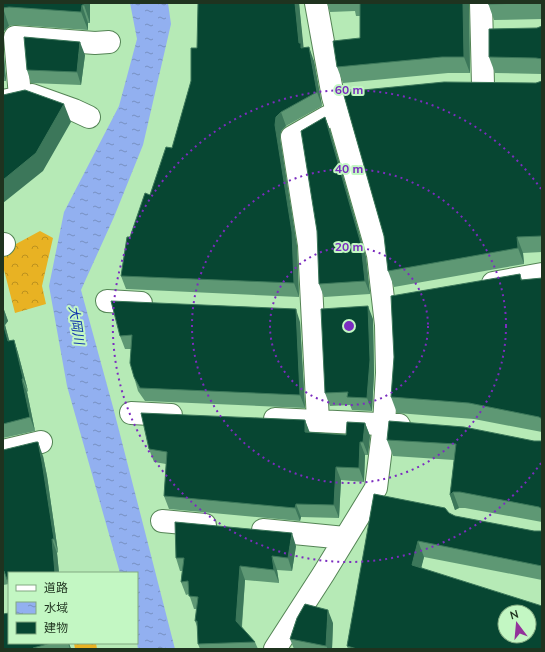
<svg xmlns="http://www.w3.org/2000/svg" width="545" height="652" font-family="Mulish,'Noto Sans JP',sans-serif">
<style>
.forest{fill:url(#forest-crowns)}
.water{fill:url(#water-ripples)}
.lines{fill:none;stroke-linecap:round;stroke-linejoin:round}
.minor-casing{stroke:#548455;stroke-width:24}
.minor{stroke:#fff;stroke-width:22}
.wall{fill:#5e9874}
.shaded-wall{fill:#3c775a}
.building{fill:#074632;stroke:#3c775a;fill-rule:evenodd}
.ring{fill:none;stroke:#7b2cbf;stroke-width:2;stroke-dasharray:2 4}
.labels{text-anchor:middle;stroke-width:4;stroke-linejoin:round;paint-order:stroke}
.water-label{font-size:13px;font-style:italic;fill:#1135ad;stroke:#c3f7c3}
.centre{fill:#7b2cbf;stroke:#c3f7c3;stroke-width:2}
.ring-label{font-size:12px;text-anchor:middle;font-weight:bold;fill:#7b2cbf;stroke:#c3f7c3;stroke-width:4;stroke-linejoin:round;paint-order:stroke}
</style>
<defs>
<pattern id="forest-crowns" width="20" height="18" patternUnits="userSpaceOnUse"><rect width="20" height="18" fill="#e8b223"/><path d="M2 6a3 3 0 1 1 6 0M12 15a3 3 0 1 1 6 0" fill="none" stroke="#bb911e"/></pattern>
<pattern id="water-ripples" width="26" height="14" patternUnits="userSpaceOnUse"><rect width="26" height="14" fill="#92b0f0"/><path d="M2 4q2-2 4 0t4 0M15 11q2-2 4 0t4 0" fill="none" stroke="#7790c2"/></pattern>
</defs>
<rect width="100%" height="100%" fill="#b6eab6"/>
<path class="forest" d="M40,231l13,7 -11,48 4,18 -31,9 -12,-47v-15z
M74,643h22l1,6h-22z"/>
<path class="water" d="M130,3h38l3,21 -28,121 -29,72 -33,73 32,117 62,242h-37l-1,-6v-70h-17l-53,-187 -18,-100 15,-74 55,-106 18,-67z"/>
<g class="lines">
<g class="minor-casing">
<path id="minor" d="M481,3l2,82
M20,97l-5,-60 80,6 14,-1
M3,101l29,-6 42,15 15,7
M3,245l1,-1
M493,283l49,-9
M107,301l34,2
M131,413l40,2
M275,419l124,6
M318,421l-9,-176 -17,-108 35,-20
M3,451l38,-9
M162,521l43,4
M263,530l82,8
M275,649l49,-76 52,-85 8,-64 3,-51 -1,-48 -8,-70 -45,-158 -17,-94"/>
</g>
<use href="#minor" class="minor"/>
</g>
<path class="wall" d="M3,3h87v20h-2v7l-72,-5 -7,1 -5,5 -1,5z
M299,3l4,45 11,13 8,45 -36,20 -5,5 -1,7 17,108 2,51 -173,-8 -5,-13 9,-39 42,-89 19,-67z
M327,3h142l1,70h-22l-105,10 -6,-16 23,-29v-22h-4l-1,-5 -25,1z
M488,3h54v16l-48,1z
M542,26v48l-47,-1 -6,-16 48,-29z
M3,44l3,37h-3z
M85,55l-4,30 -50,-2 -4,-13z
M542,81v171l-19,1 1,11 -130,23 -6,-16 148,-188z
M325,117l5,13 36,127 4,37 -46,3 -5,-13z
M520,274l2,6 20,-1v153l-68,-13 -77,-6 -6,-16z
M3,307l5,14 -3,4 4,16 5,-1 4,13 10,38 -1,1 8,39 -32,7z
M373,319l1,54 -2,38 -20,-1 -2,-5 -20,1 -5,-13z
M300,322l5,86 -160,-7 -7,-10 -4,-14 -3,-28h-6l-5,-13z
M305,420l4,12 37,3 19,-12 5,13 -2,19h-3l-1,27 -23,-2 -2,38 -38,-1 -1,4 -131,-12 -5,-13 2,-32 -12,-2 -5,-13z
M387,440l147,1h7l1,-1v82l-77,-14h-6l-4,2 -5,-15 4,-35 -61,-4z
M3,450l40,6 4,20 11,76 -1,1 2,20h-50v11l-6,1z
M374,494l75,19 6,3 79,15h7l1,-1v50l-118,-23 -3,10 121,82h-194l-1,-3z
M296,546l-4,25 -15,-1 2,13 -34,-3 -3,47 13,15 3,7h-58l-2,-5v-15l-3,-8 2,-12h-3l-5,-15 -3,1 -5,-13 1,-11h-2l-4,-13z
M333,623l-1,26h-38l-4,-10z
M9,643h60l2,6h-68z"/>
<path class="shaded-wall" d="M84,3h6v20l-6,-18z
M295,3h4l5,48 2,6 -7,-14z
M463,3h6l1,70 -6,-16z
M82,5l6,18v7l-7,-18z
M3,8l6,18 -5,5 -1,5z
M80,42l5,13 -4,30 -4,-13z
M3,44l3,37 -3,-8z
M309,47l5,14 8,45 -5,-14z
M64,104l7,18 -28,49 -40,32v-23z
M281,112l5,14 -5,5 -1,7 17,108 2,51 -5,-14 -19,-158 1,-8z
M325,117l5,13 36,127 4,37 -5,-13z
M517,237l6,16 1,11 -6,-16z
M368,306l5,13 1,54 -2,38 -5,-13z
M3,307l5,14 -3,4 8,29 -5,-13 -5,-18z
M296,309l4,13 5,86 -5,-13z
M14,340l4,13 10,38 -5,-13z
M22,379l5,13 8,39 -5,-14z
M305,420l5,13 -5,-1z
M365,423l5,13 -2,19 -5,-13z
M38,442l5,14 4,20 11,76 -4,-13z
M360,442l5,13 -1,27 -5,-14z
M336,467l5,13 -2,38 -5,-13z
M453,492l6,16 -4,2 -5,-15z
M296,504l5,13 -1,4 -5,-13z
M292,533l4,13 -4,25 -4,-13z
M52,539l5,14 2,20h-4z
M418,541l6,16 -6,24 -6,-16z
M272,556l5,14 2,13 -5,-13z
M240,566l5,14 -4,54 -5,-13z
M328,610l5,13 -1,26h-4l-2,-3z
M68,643h1l2,6h-1z"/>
<path class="building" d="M3,3h81v2h-2l-1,7 -72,-5 -6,1z
M198,3h97l4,40h2v5l8,-1 8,45 -36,20 -5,5 -1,8 17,107 2,51 -173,-7 6,-39h3l15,-44 5,2 16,-48 6,1 19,-67v-33h6z
M360,3h103l1,54h-22l-105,10 -4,-26 27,-3z
M488,3h36l-36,1z
M542,26v33l-6,-1 -47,-1v-28l48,-1z
M24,37l56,5 -3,30 -50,-2z
M542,81v155l-25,1 1,11 -130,23 -4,-35 -41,-144 101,-10 92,1z
M25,90l39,14 -28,49 -33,27v-85z
M325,117l36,127 4,37 -46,3 -2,-53 -16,-100z
M520,274l1,6 21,-2v141l-3,-2 -70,-14 -78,-6 3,-40 -3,-61z
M111,301l185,8 4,86 -160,-7 -6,-11 -4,-14 2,-28 -12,1z
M368,306l2,54 -3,38 -20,-1 1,-5 -23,1 -4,-84z
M3,323l5,18 6,-1 9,38 -1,1 8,38 -27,7z
M141,413l164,7v12l41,3 1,-13 18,1 -2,19h-3l-1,26 -23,-1 -2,38 -38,-1 -1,4 -131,-12 3,-44 -18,-3z
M389,421l75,6 70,14h7l1,-1v69l-3,-2 -79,-15h-7l-3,3 6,-51 -69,-4z
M36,442h2l4,20 12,77h-2l3,34h-46v12l-5,-14h-1v-121z
M374,494l71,14 4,5 6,3 79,15h7l1,-1v36l-124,-25 -6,24 130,41v43h-185l-10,-3zM505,612h24v24h-24z
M175,522l117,11 -4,25 -16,-2 2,14 -34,-4 -4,55 19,21 -57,2 -1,-23h-2l3,-24 -9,-1 -1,-15 -7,1 3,-24h-8z
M305,604l23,6 -2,36 -36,-7 7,-21z
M9,613v30h42l-18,5v1h-30v-35z"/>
<g class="ring">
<circle cx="349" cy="326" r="79"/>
<circle cx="349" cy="326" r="157"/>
<path d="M541 463A236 236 0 1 1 541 189"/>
</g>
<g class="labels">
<g class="water-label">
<text transform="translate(77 325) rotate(81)" y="5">大岡川</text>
</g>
</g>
<circle cx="349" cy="326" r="6" class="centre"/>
<g class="ring-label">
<text x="349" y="94">60 m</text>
<text x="349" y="173">40 m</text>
<text x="349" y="251">20 m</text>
</g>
<rect width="545" height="652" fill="none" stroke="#1f331f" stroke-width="8"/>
<rect x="8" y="572" width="130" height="72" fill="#c3f7c3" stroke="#81a981"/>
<rect x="16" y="585" width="20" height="6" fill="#ffffff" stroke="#81a981"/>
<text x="44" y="592" font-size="12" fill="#1f331f">道路</text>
<rect x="16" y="602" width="20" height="12" fill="url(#water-ripples)" stroke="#81a981"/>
<text x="44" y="612" font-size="12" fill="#1f331f">水域</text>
<rect x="16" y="622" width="20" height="12" fill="#074632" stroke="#81a981"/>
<text x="44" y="632" font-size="12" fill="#1f331f">建物</text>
<g transform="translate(517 624) rotate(344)"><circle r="19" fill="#c3f7c3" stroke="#81a981"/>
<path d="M0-3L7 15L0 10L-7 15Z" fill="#92329a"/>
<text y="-6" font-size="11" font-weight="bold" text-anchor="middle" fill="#1f331f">N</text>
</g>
</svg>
